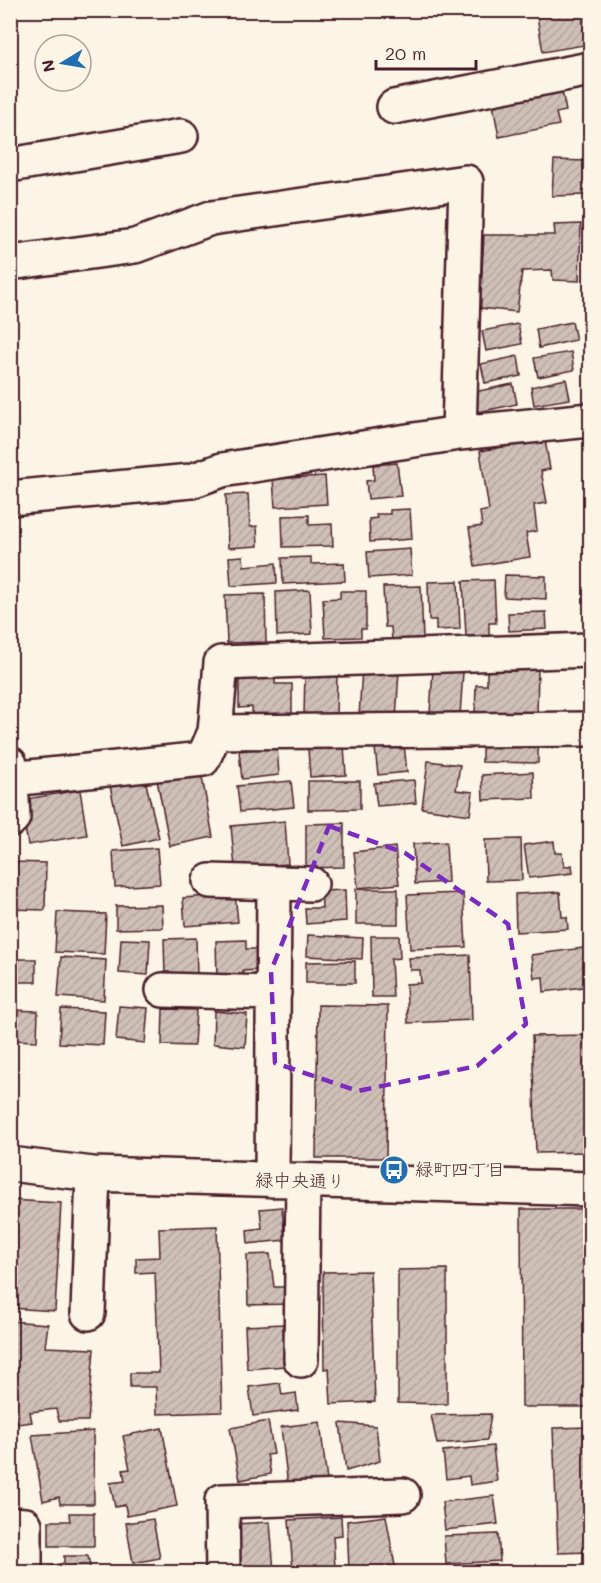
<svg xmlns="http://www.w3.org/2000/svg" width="601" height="1583" font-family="Mali,'Klee One',sans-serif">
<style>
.building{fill:url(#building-hatch);stroke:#4a1f2b;stroke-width:1.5}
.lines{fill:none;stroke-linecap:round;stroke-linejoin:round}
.minor-casing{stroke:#4a1f2b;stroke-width:38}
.minor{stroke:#fcf5e5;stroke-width:33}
.marked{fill:none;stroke:#7b2cbf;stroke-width:4.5;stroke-dasharray:12 8;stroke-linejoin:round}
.labels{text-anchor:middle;stroke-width:5;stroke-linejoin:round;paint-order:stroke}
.poi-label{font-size:18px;fill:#4a1f2b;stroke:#fcf5e5;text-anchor:start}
.street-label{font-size:18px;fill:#4a1f2b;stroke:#fcf5e5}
</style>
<defs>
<pattern id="building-hatch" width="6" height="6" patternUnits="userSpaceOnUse" patternTransform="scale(1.5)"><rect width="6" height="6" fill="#cfc0b7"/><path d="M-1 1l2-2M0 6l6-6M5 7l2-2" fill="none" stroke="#b3a59e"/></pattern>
</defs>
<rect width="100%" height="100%" fill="#fcf5e5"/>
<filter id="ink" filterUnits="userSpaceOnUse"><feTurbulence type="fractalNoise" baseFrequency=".0167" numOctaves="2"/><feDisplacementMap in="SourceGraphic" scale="12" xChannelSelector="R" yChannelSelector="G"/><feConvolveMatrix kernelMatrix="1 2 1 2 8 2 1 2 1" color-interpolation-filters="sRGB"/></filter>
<g filter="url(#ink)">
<path class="building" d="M536,10h48l6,34 -47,8z
M562,91l4,20 -10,2 3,12 -60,12 -6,-32z
M554,160l32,1 1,34 -35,1z
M581,224l-2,57 -26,-1 -1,-10 -30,1 -5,41 -37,-4 4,-73h71l-1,-10z
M572,322l4,18 -37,8 -3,-19z
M518,324l4,20 -36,7 -4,-20z
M571,352l3,18 -36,7 -4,-19z
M518,356l3,20 -36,7 -4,-19z
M566,379l4,20 -36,6 -3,-18z
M513,384l4,20 -39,8 -4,-20z
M545,440l5,29 -9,2 6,32 -13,2 3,26 -11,2 4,24 -55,9 -6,-38 13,-2 -2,-14 9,-2 -9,-59z
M397,463l4,33 -33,3 -2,-18 8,-1 -1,-15z
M325,476l2,28 -52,3 -2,-28z
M248,494l2,33 7,-1 1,20 -30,2 -2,-53z
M410,509l2,30 -42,3 -1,-23 8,-1 -1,-4h14v-4z
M309,515v10l23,-1 1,22 -50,1 -1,-31z
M410,549l2,26 -43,3 -2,-26z
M243,556l1,10 32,-3 1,20 -46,3 -2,-29z
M311,557v7l33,-1 1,18 -62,3 -1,-26z
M505,575l41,1v23l-42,-2z
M494,580l2,43h-7v13h-23l-3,-55z
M458,581l2,48 -24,1v-10h-7l-1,-38z
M421,586l2,53 -31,1 -1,-13h-6l-2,-40z
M310,590l2,44 -35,2 -1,-44z
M340,591h26v38h-5v8l-36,1 -2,-39 17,-1z
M265,594l1,48 -39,1 -2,-48z
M546,612l1,17 -38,2 -1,-18z
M514,663l24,1 -1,55 -62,-2 1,-32h11v-14h27z
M362,668l37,2 -3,50 -37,-3z
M433,670l30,2 -3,43 -30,-2z
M305,672l32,1 -1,44 -32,-1z
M239,677l36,1v6h17v32h-40v-9l-13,1z
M482,738l56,1v24l-56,-1z
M404,745l3,27 -29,3 -3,-27z
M344,746l2,29 -36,2 -2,-28z
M277,747l2,28 -37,4 -3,-28z
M428,761l32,4 -4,25 17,2 -3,23 -48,-7z
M201,772l12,65 -43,9 -13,-66z
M533,772l1,26 -51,2 -1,-25z
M145,779l14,59 -36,8 -13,-60z
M414,780l2,23 -39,3 -3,-23z
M291,781l3,26 -54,5 -3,-26z
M308,781h52v28l-52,1z
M80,790l7,45 -59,10 -8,-45z
M285,821l3,43 -53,4 -4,-42z
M344,823v44l-38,1v-44z
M521,839l1,41 -36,1 -1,-41z
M554,841l1,12h7l2,14 8,-2 1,8 -44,5 -5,-33z
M446,842l2,40 -33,2 -2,-40z
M395,847l4,37 -41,4 -4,-36z
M157,848l3,36 -45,3 -2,-36z
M10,862l36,1 -1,47 -35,-1z
M356,889h42v35h-42z
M345,890l1,31 -40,3 -1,-16h17l-1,-17z
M560,892l2,25h5l1,12 -52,3 -1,-38z
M463,893l3,54 -56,2 -3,-54z
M235,894l3,28 -53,4 -2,-28z
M162,905l1,23 -47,1v-23z
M57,912l49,2 -2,40 -49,-2z
M308,935l55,3 -1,21 -55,-3z
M371,936h28l1,22 -9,1 2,38h-21z
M196,938l1,37 -32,1 -1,-37z
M121,939l29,1 -2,35 -29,-2z
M246,940v9h10l1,21 -14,1v5l-26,1 -1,-36z
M590,947v39l-46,6 -1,-15 -9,1 -3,-23z
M470,955l2,65 -64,3 -2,-39 15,-1 -1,-13h-10l-1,-12z
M61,957l45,3 -2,40 -46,-3z
M10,959h26v23h-26z
M355,961v22h-49v-21z
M318,1005l70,1 -2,152h-70z
M119,1006l29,2 -3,35 -29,-3z
M61,1009l44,2 -2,34 -44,-2z
M163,1009l33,1 -2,36 -32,-1z
M10,1010l28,1 -1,30 -27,-1z
M214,1011l33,3 -2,33 -32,-3z
M590,1035v117l-54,1 -4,-117z
M10,1200l51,3 -6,108 -45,-3z
M282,1207l3,33 -37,4 -1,-14 15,-2 -2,-19z
M521,1209h69v198h-68z
M217,1226l5,186 -65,2 -1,-27h-26v-14h29l-4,-101 -19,1v-15l24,-1 -1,-29z
M270,1254l4,33h13l1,17 -40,1 -1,-50z
M447,1269v135l-49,-1v-133z
M370,1271l5,131 -44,2 -2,-36 -5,1 -1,-97z
M10,1321l38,3 -3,23 49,2 -6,72h-29l-3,-12 -26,3 2,10 -15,2 -3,-19 -4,1z
M283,1324l2,42 -38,3 -2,-43z
M280,1383l2,12 14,-2 2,17 -45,6 -4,-29z
M491,1414l-4,26 -50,4 -6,-29z
M268,1421l6,33 -7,1 4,19 -31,6 -10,-52z
M320,1422l7,59 -39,5 -7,-59z
M340,1423l36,3 4,35 -34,10z
M590,1427v125l-32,1 -5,-125z
M162,1428l15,78 -50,10 -2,-11 -10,2 -5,-24 15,-2 -2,-11 7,-1 -7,-33z
M93,1431l1,73h-34l-1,-7 -16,4 -11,-66z
M493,1446l4,35 -27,4 -1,-9 -23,3 -3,-28z
M494,1496l4,28 -53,6 -3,-28z
M69,1513h25v33h-45v-25h21z
M386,1516l9,50 -46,4 -2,-49z
M341,1517l1,18 -9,1 2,32 -42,3 -4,-51z
M153,1519l7,39 -27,5 -7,-40z
M270,1522l4,50h-36l-4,-48z
M498,1534l2,27 -54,3 -2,-28z
M64,1556h24l3,16h-41v-6l14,-3z"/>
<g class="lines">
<g class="minor-casing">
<path id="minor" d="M394,107l196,-38
M10,165l171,-29
M10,263l125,-17 76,-28 255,-36 -7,251
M10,498l181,-17 31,-11 237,-37 131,-13
M215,732l375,-3
M10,764l3,53 -3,3
M11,779l192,-20 12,-27 6,-69 369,-13
M210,881l101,3
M163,990l111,3
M10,1164l83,10 497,15
M272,1180l2,-297
M88,1313l5,-139
M301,1360l2,-179
M10,1524l15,1v47
M223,1572l-1,-71 181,-6"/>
</g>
<use href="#minor" class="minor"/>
</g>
</g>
<path class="marked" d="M329,826l76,27 103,71 18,100 -49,42 -119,25 -83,-28 -4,-92z"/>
<defs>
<g id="bus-disc" transform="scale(1.5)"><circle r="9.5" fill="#1f6fb2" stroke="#fcf5e5"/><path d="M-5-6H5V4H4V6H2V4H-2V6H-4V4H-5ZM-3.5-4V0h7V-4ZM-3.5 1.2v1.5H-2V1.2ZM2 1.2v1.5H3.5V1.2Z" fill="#fff"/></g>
</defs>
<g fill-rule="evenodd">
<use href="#bus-disc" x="394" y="1170"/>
</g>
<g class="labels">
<g class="poi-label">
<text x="415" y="1176">緑町四丁目</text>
</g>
<g class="street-label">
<text transform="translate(300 1181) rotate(1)" y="6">緑中央通り</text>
</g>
</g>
<rect width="601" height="1583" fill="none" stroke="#fcf5e5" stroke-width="36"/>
<rect x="18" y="18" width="565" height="1547" fill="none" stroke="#4a1f2b" stroke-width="2" filter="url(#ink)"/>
<g transform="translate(63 63) rotate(259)"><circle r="28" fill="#fcf5e5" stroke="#b59f9b" stroke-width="1.5"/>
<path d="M0-4.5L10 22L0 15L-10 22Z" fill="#1f6fb2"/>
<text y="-9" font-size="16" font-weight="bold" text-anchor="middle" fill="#4a1f2b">N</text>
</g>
<path d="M376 60v9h100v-9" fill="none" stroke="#4a1f2b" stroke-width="3"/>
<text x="385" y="60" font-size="18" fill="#4a1f2b" stroke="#fcf5e5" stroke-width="4.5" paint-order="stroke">20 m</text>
</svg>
